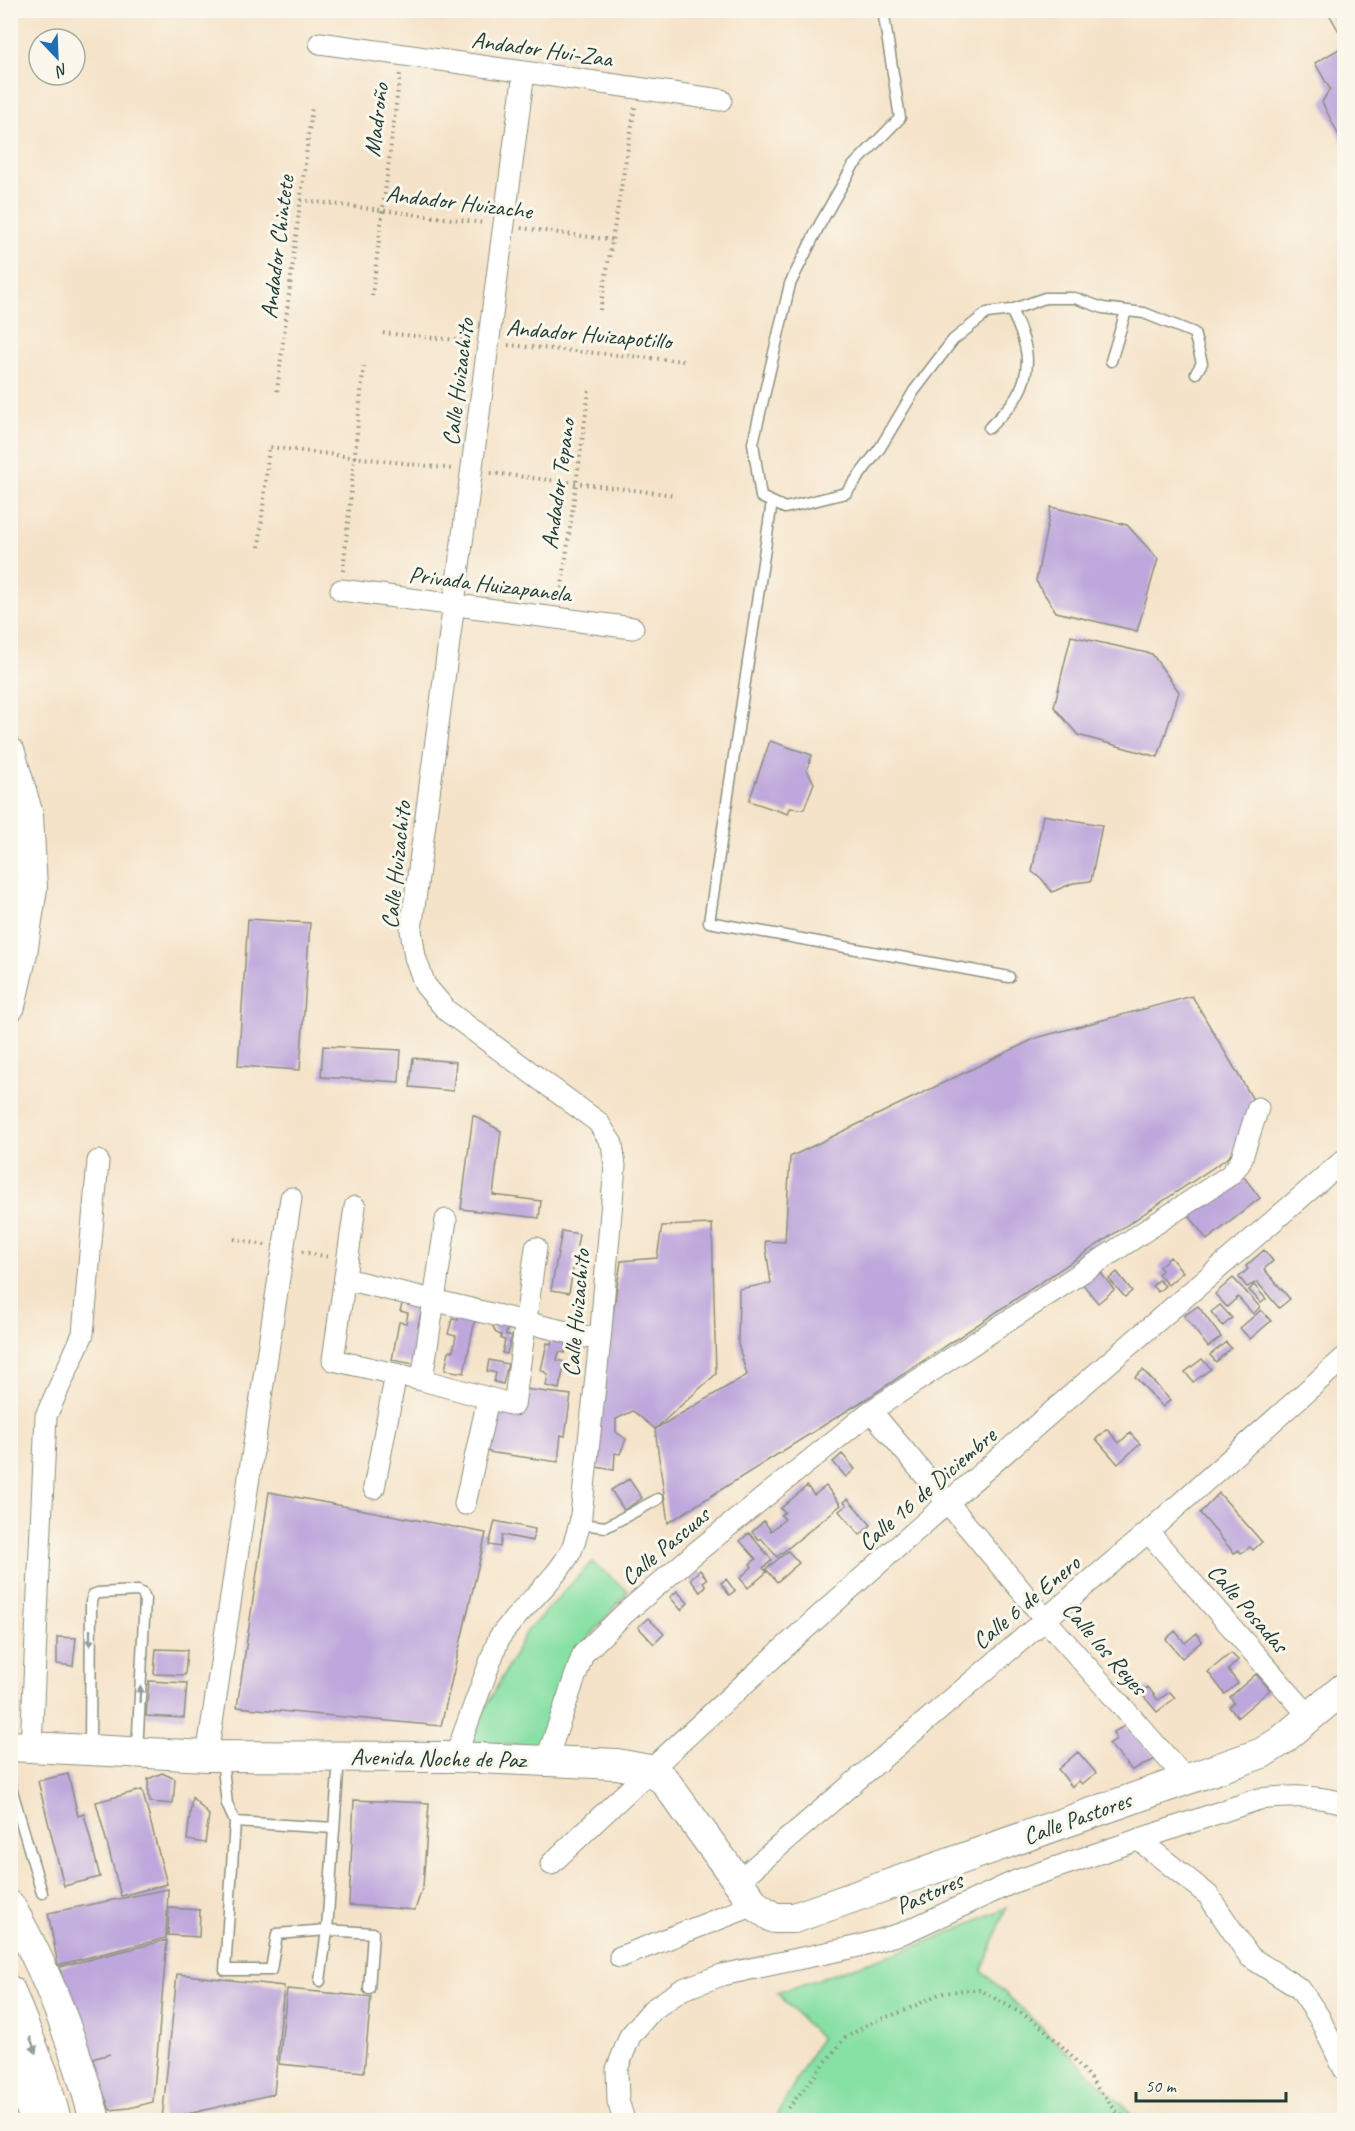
<svg xmlns="http://www.w3.org/2000/svg" width="1355" height="2131" font-family="Caveat,sans-serif">
<style>
.green{fill:#87e0a4;stroke:#538e6c;stroke-width:1.5}
.building{fill:#bea7dc}
.lines{fill:none;stroke-linecap:round;stroke-linejoin:round}
.lane-casing{stroke:#8a907e;stroke-width:13}
.street-casing{stroke:#8a907e;stroke-width:23}
.secondary-casing{stroke:#8a907e;stroke-width:32}
.path{stroke:#8a907e;stroke-width:4;stroke-dasharray:1.5 4.5;stroke-linecap:butt}
.lane{stroke:#fff;stroke-width:10}
.street{stroke:#fff;stroke-width:21}
.secondary{stroke:#fff;stroke-width:30}
.oneway{fill:#8f9e9a}
.labels{text-anchor:middle;stroke-width:6;stroke-linejoin:round;paint-order:stroke}
.street-label{font-size:24px;fill:#1f3d34;stroke:#fbf7ec}
</style>
<rect width="100%" height="100%" fill="#fbf7ec"/>
<filter id="ink" filterUnits="userSpaceOnUse"><feTurbulence type="fractalNoise" baseFrequency=".0167" numOctaves="2"/><feDisplacementMap in="SourceGraphic" scale="12" xChannelSelector="R" yChannelSelector="G"/><feConvolveMatrix kernelMatrix="1 2 1 2 8 2 1 2 1" color-interpolation-filters="sRGB"/></filter>
<filter id="wash" filterUnits="userSpaceOnUse"><feTurbulence type="fractalNoise" baseFrequency=".008" numOctaves="4" result="noise"/><feDisplacementMap in="SourceGraphic" scale="24" xChannelSelector="R" yChannelSelector="G"/><feGaussianBlur stdDeviation="1.35" result="paint"/><feColorMatrix in="noise" values="0 0 0 0 0 0 0 0 0 0 0 0 0 0 0 0 0 1.4 0 .05"/><feComposite in="paint" operator="in"/></filter>
<g filter="url(#wash)">
<rect width="100%" height="100%" fill="#f5e3c9"/>
<path class="green" d="M592,1562l36,29 -52,62 -30,95 -78,-7 59,-110z
M1006,1908l-24,63 156,149h-364l46,-82 -43,-45 145,-49z"/>
<g id="blocks">
<path class="building" d="M1334,10h10v30l-15,-26z
M1344,46v100l-22,-44 8,-13 -15,-26z
M1051,507l76,18 31,34 -21,72 -81,-19 -20,-31z
M1071,636l81,18 27,38 -21,65 -80,-22 -24,-28z
M770,741l42,14 -5,15 7,13 -10,26 -14,-1 -2,6 -39,-13z
M1043,815l59,10 -11,56 -18,2 -21,9 -11,-14 -9,-6z
M248,919l62,4 -10,147 -62,-4z
M1192,996l66,112 -29,49 -360,240 -201,126 -13,-94 -22,-18 -17,8v13l10,7 -6,15 -5,-1 -1,17 -24,-4 31,-205 36,-3 5,-32 50,-2 4,150 -61,55 92,-54 -9,-31 1,-55 32,-6 -6,-42 20,1 5,-85 246,-119z
M323,1046l78,4 -2,32 -78,-5z
M413,1058l43,4 -3,29 -43,-4z
M473,1115l28,16 -8,64 48,6 -2,17 -78,-9z
M1241,1173l19,25 -53,42 -19,-26z
M562,1231l17,3 -10,59 -18,-3z
M1264,1250l9,11 -9,8 26,30 -11,9 -22,-26 -10,5 -8,-10 9,-8 -2,-3z
M1170,1257l13,15 -15,13 -10,-11 4,-4 -3,-3z
M1098,1269l16,21 -16,13 -17,-21z
M1117,1272l15,19 -7,6 -16,-18z
M1233,1278l27,29 -7,7 -15,-17 -11,10 -12,-13z
M1159,1280l6,6 -7,6 -6,-6z
M1254,1285l12,14 -5,4 -12,-13z
M403,1301l20,4 -5,21 4,1 -8,37 -22,-4 7,-38 7,1 2,-10 -8,-2z
M1220,1305l12,13 -9,8 -12,-14z
M1198,1306l23,31 -13,10 -24,-31z
M1261,1310l10,11 -21,18 -10,-11z
M460,1312l16,3 -12,58 -19,-3 4,-19h4l3,-15 -8,-2 4,-15 6,1z
M495,1319l14,3 -3,13 6,1 -5,18 -5,-1 3,-13 -4,-1v-4l-5,-2 -3,-6z
M553,1333l15,3 -3,17 -6,-1 -2,8 8,2 -6,27 -13,-3 2,-12 -7,-4 6,-27 4,1z
M1226,1342l5,6 -15,14 -6,-7z
M1202,1359l9,10 -18,13 -8,-10z
M489,1360l19,4 -5,20 -9,-2 2,-9 -9,-2z
M1143,1370l27,30 -7,7 -28,-30z
M516,1388l55,7 -6,41 -4,-1 -3,27 -64,-9 -13,-3 14,-38z
M1107,1429l12,14 11,-10 10,11 -22,20 -22,-25z
M842,1454l13,15 -9,8 -13,-15z
M629,1479l13,19 -18,12 -13,-20z
M807,1486l7,9 12,-9 15,19 -64,52 -16,-19 -2,2 -7,-8 12,-11 7,10 14,-12 -4,-4 4,-3 -5,-3z
M269,1492l217,41 -45,193 -204,-19z
M1219,1493l43,49 -9,8 -3,-3 -9,6 -2,-3 -5,3 -34,-40z
M848,1499l23,26 -11,10 -21,-24 8,-6 -3,-3z
M495,1521l40,8 -2,12 -31,-6 -2,12 -11,-2z
M749,1533l23,27 -9,8 4,4 -19,16 -8,-10 12,-11 -2,-3 6,-5 -16,-18z
M788,1551l11,12 -22,19 -11,-13z
M700,1570l7,9 -4,3 3,4 -6,6 -10,-13z
M726,1579l9,12 -6,4 -8,-12z
M677,1591l11,12 -7,7 -11,-13z
M648,1618l16,16 -10,10 -16,-17z
M1175,1631l10,12 12,-10 5,8 -20,17 -16,-19z
M57,1637l19,1 -3,28 -16,-2z
M156,1649l31,1 -2,25 -31,-1z
M1231,1653l7,7 -10,10 10,13 -13,11 -17,-22z
M1256,1674l14,16 -32,27 -9,-10 5,-4 -4,-6z
M149,1681l38,2 -3,35 -38,-2z
M1148,1687l10,13 12,-8 5,6 -18,14 -16,-19z
M1125,1726l8,6 23,27 -24,11 -23,-26 7,-5 -3,-7z
M1078,1752l18,21 -14,11 -3,-3 -7,6 -14,-18z
M162,1773l13,6 -2,25 -23,-2v-4l-2,-2v-17z
M68,1774l10,42 6,-2 16,63 -36,9 -26,-105z
M142,1790l25,94 -46,12 -25,-94z
M192,1797l17,18 -4,28 -18,-3z
M354,1800l75,3 -6,83 -8,24 -66,-5z
M168,1889l-2,49 -108,27 -10,-52z
M169,1908l31,2 -1,27 -31,-2z
M167,1940l-14,162 -24,6 -19,2 -14,-36 -8,-14 22,-6 -22,6 -29,-93z
M177,1974l107,12 -10,108 -112,26z
M287,1989l84,8 -7,75 -85,-8z"/>
</g>
</g>
<g filter="url(#ink)">
<use href="#blocks" fill-opacity="0" stroke="#8a907e" stroke-width="1.5"/>
<g class="lines">
<g class="lane-casing">
<path id="lane" d="M883,10l17,108 -47,48 -33,58 -30,60 -37,159 8,54 24,11 61,-15 34,-45 34,-57 39,-51 34,-27 24,-3c15,30 24,55 6,86 -7,12 -19,22 -28,32
M1011,310l34,-12h30l28,10 41,5 50,20 8,30 -6,10
M1111,361l15,-50
M772,502l-63,420 300,55
M580,1524l26,3 52,-28
M90,1747l1,-145 2,-7 5,-2 40,-2 5,3 2,5 -8,153
M222,1759l5,45 8,18 -10,148h46l6,-36 50,-4 12,-172
M10,1784l32,109
M235,1822l99,6
M320,1981l7,-51 46,3 -4,56"/>
</g>
<g class="street-casing">
<path id="street" d="M320,43l401,57
M341,590l292,38
M355,1207l-22,153 89,20 92,25 22,-157
M345,1279l255,61
M422,1380l24,-160
M871,1411l174,208 141,160
M374,1488l22,-114
M465,1504l23,-105
M1148,1532l162,185
M31,1747l15,-331 37,-82 15,-173
M207,1756l84,-558
M455,1757l44,-119c20,-29 57,-58 72,-87 4,-9 6,-19 9,-27l20,-184 15,-174 -3,-22 -14,-22 -151,-111 -22,-26 -10,-28 -4,-27 113,-858
M546,1761l37,-107 41,-40 70,-60 177,-143 359,-236 10,-12 18,-55
M1139,1840l69,55 42,62 50,32 19,28 25,52
M551,1864c255,-245 526,-473 793,-704
M737,1882l411,-350 196,-174
M620,1957l135,-52
M624,2120l-6,-19 -1,-32 13,-33 22,-26 31,-21 39,-14 137,-29 44,-13 113,-52 243,-82c29,-3 57,-4 85,4"/>
</g>
<g class="secondary-casing">
<path id="secondary" d="M10,753l18,62 4,73 -10,65 -12,53
M10,1746l197,10 248,1 162,7 32,6 15,10 91,125 19,13h20l468,-165 19,-12 63,-53
M10,1906c39,68 65,140 85,214
M10,1991l33,83 13,46
M10,2047l25,73"/>
</g>
<path class="path" d="M301,200l183,23
M521,228l92,12
M372,296l28,-223
M600,310l35,-203
M383,333l85,8
M508,345l176,16
M277,391l35,-284
M491,473l184,22
M259,547l10,-100 184,22
M343,571l21,-208
M560,600l29,-209
M234,1239l31,6
M302,1252l28,5
M786,2120l3,-13 56,-69 27,-16 34,-12 33,-16 24,-4h17l41,23 21,14 29,28 45,56 11,9"/>
<use href="#lane" class="lane"/>
<use href="#street" class="street"/>
<use href="#secondary" class="secondary"/>
</g>
<defs><path id="oneway-solid" d="M-6-.8H1V-3.2L6.5 0L1 3.2V.8H-6Z" transform="scale(1.5)"/></defs>
<g class="oneway">
<use href="#oneway-solid" transform="translate(90 1638) rotate(90)"/>
<use href="#oneway-solid" transform="translate(140 1694) rotate(-87)"/>
<use href="#oneway-solid" transform="translate(33 2045) rotate(70)"/>
</g>
</g>
<g class="labels">
<g class="street-label">
<text transform="translate(542 49) rotate(8)" y="8">Andador Hui-Zaa</text>
<text transform="translate(376 120) rotate(-83)" y="8">Madroño</text>
<text transform="translate(459 202) rotate(7)" y="8">Andador Huizache</text>
<text transform="translate(277 247) rotate(-83)" y="8">Andador Chintete</text>
<text transform="translate(589 334) rotate(5)" y="8">Andador Huizapotillo</text>
<text transform="translate(458 382) rotate(-83)" y="8">Calle Huizachito</text>
<text transform="translate(558 484) rotate(-82)" y="8">Andador Tepano</text>
<text transform="translate(490 584) rotate(7)" y="8">Privada Huizapanela</text>
<text transform="translate(396 865) rotate(-84)" y="8">Calle Huizachito</text>
<text transform="translate(576 1313) rotate(-85)" y="8">Calle Huizachito</text>
<text transform="translate(927 1489) rotate(-41)" y="8">Calle 16 de Diciembre</text>
<text transform="translate(665 1546) rotate(-40)" y="8">Calle Pascuas</text>
<text transform="translate(1026 1602) rotate(-40)" y="8">Calle 6 de Enero</text>
<text transform="translate(1248 1608) rotate(49)" y="8">Calle Posadas</text>
<text transform="translate(1105 1648) rotate(49)" y="8">Calle los Reyes</text>
<text transform="translate(438 1758) rotate(1)" y="8">Avenida Noche de Paz</text>
<text transform="translate(1077 1818) rotate(-20)" y="8">Calle Pastores</text>
<text transform="translate(929 1893) rotate(-24)" y="8">Pastores</text>
</g>
</g>
<rect width="1355" height="2131" fill="none" stroke="#fbf7ec" stroke-width="36"/>
<g transform="translate(57 57) rotate(157)"><circle r="28" fill="#fbf7ec" stroke="#a3ada2" stroke-width="1.5"/>
<path d="M0-4.5L10 22L0 15L-10 22Z" fill="#1f6fb2"/>
<text y="-9" font-size="16" font-weight="bold" text-anchor="middle" fill="#1f3d34">N</text>
</g>
<path d="M1136 2092v9h150v-9" fill="none" stroke="#1f3d34" stroke-width="3"/>
<text x="1145" y="2092" font-size="18" fill="#1f3d34" stroke="#fbf7ec" stroke-width="4.5" paint-order="stroke">50 m</text>
</svg>
